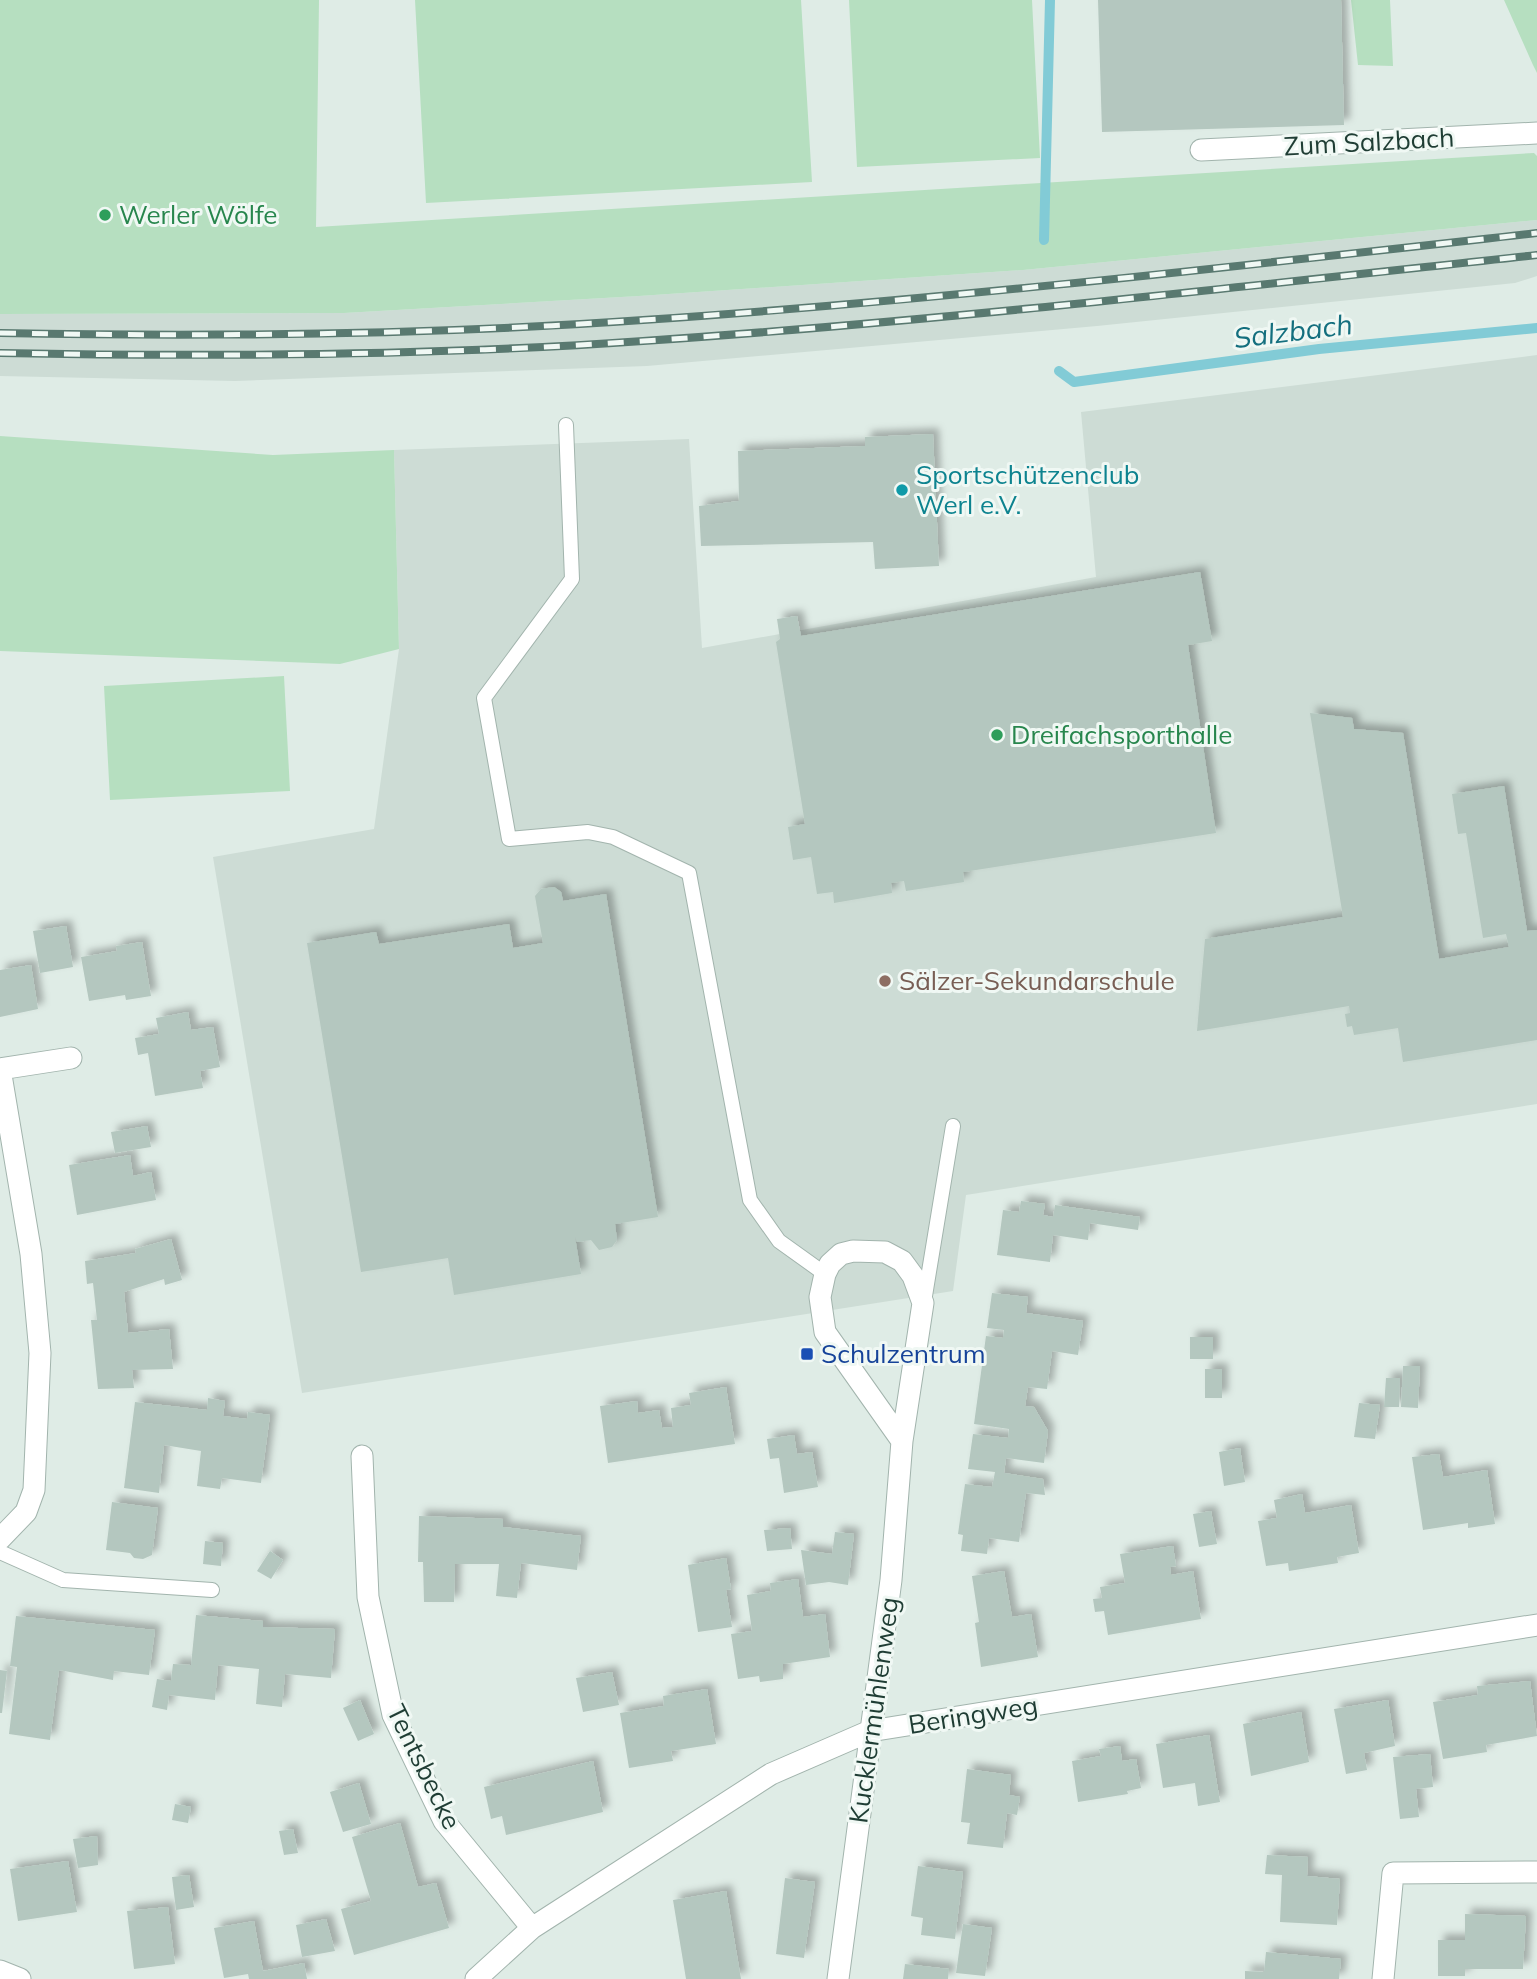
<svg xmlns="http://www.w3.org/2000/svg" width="1537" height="1979" font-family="Mulish,sans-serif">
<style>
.built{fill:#cddcd5}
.green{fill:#b6dfc0}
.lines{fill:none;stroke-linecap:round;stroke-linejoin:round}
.stream{stroke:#82cbd6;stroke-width:10}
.building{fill:#b4c7bf;filter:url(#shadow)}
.service-casing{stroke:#a2b4ad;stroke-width:16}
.minor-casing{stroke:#a2b4ad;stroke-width:23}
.service{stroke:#fff;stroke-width:14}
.minor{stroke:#fff;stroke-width:21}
.rail-casing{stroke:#597970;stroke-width:8}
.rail{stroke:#f0f8f4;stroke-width:5;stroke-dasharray:16;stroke-linecap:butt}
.leisure-dot{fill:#2e9e5b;stroke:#f0f8f4;stroke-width:2.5}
.culture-dot{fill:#0f9aa8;stroke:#f0f8f4;stroke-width:2.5}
.education-dot{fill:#8d6e63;stroke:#f0f8f4;stroke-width:2.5}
.transit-dot{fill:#1a4fb4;stroke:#f0f8f4;stroke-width:2.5}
.labels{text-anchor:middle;stroke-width:6;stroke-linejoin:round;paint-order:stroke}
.street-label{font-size:26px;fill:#1f3d34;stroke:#f0f8f4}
.leisure-label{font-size:26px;fill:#27864d;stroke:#f0f8f4;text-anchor:start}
.culture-label{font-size:26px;fill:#0d838f;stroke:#f0f8f4;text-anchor:start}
.education-label{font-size:26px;fill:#785e54;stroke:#f0f8f4;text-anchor:start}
.transit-label{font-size:26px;fill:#164399;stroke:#f0f8f4;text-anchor:start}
.water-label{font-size:28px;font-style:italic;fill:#146f7e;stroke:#f0f8f4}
</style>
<defs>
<filter id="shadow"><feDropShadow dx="6" dy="-6" stdDeviation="3.5" flood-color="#0004"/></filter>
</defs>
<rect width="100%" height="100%" fill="#dfece6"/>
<path class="built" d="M1537,220v56l-22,7 -418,43 -450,40 -412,15 -235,-5v-62l344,-1 295,-17 384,-26z
M1537,355v749l-571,91 -13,96 -651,102 -89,-536 161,-28 25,-180 -5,-199 295,-11 13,209 394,-71 -15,-165z"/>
<path class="green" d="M0,0h319l-3,227 1218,-74 3,3v64l-514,50 -384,26 -295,17 -344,1z
M415,0h386l11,182 -386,21z
M849,0h183l8,158 -183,9z
M1351,0h39l3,66 -35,-1z
M1504,0h33v73l-4,-8z
M0,436l273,19 121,-5 5,199 -59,15 -340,-13z
M284,676l6,115 -180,9 -6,-114z"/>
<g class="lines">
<path class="stream" d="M1044,240l6,-240
M1059,371l15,11 245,-33 218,-21"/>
</g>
<path class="building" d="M1098,0h243l3,125 -242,7z
M933,434l6,132 -64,3 -2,-27 -172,4 -2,-40 40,-5 -1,-50 127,-5v-9z
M1200,572l12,69 -24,4 28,188 -253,39 1,10 -58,9 -2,-10 -13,2 1,10 -58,10 -1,-11 -16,2 -6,-37 -18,3 -5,-33 17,-3 -29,-182 4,-3 -3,-20 20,-3 4,20z
M1310,713l42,5 2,11 49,4 36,226 70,-12 -3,-13 -23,4 -17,-105 -8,1 -6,-40 52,-8 23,145 10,-1v110l-134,22 -5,-34 -44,7 -2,-9 -5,1 -2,-13 5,-1 -1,-7 -152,25 8,-92 138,-22z
M554,887l7,5 2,9 43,-7 52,323 -43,7 2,16 -5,7 -13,3 -8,-10 -14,2 -2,-5 6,37 -127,21 -6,-37 -87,14 -54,-329 69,-11 3,12 130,-20 4,24 30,-5 -8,-47 6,-7z
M66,926l7,41 -33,6 -7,-42z
M142,942l9,54 -25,4 -1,-5 -36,6 -8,-44 36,-6 -1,-5z
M31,965l7,44 -38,8v-47z
M188,1012l3,18 22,-3 7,40 -20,4 3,17 -48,8 -7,-43 -10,2 -3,-17 24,-4 -3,-16z
M147,1126l4,21 -36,6 -4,-21z
M130,1155l3,21 18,-4 5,28 -79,15 -8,-50z
M1021,1201l24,3 -2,11 10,2 2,-12 85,12 -2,13 -48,-7 -2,17 -35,-5 -3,27 -53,-7 6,-45 16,2z
M171,1239l11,41 -17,5 -1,-6 -40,13 4,41 41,-4 4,40 -41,1 2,18 -36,1 -7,-69h6l-4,-37 -6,1 -2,-23 51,-8 -1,-4z
M992,1293l36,4 -2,16 57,8 -5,34 -26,-4 -5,38 -19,-2 -3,19 9,1 14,24 -4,32 -38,-5 -2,15 39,6 2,16 -19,-2 -7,49 -30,-4 -2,16 -26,-3 2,-16 -5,-1 7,-50 27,3 3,-15 -27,-3 5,-35 35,4 1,-9 -35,-5 12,-88 17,2 1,-8 -17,-2z
M1190,1337h23v22h-23z
M1403,1366h17l-2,42 -17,-1z
M1205,1369h17v29h-17z
M1386,1378h14l-1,29h-15z
M726,1387l9,57 -127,19 -8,-57 37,-5 1,12 21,-3 3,18 11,-1 -2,-19 20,-3 -2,-12z
M208,1398l17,3 -2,15 24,3 1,-7 22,3 -9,68 -39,-5 -2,11 -23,-3 4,-35 -37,-6 -5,48 -35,-5 11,-86 72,8z
M1359,1403l21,2 -5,34 -21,-2z
M794,1435l3,19 15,-2 6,35 -34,6 -5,-35 -9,1 -3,-20z
M1240,1448l5,34 -21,4 -5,-34z
M1439,1454l4,23 44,-7 8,54 -27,4v-5l-45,7 -11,-73z
M1302,1494l3,19 46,-8 8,48 -22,4 1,6 -49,8 -1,-8 -22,3 -8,-45 19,-3 -3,-18z
M112,1502l46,6 -6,47 -9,4 -9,-1 -4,-5 -24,-3z
M1211,1511l6,33 -18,3 -6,-33z
M419,1516l84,3v8l78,9 -4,34 -56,-7 -4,35 -21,-2 3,-32h-44l-1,38h-30l-1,-40h-5z
M790,1528l2,21 -25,2 -3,-21z
M835,1532l19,2 -6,51 -19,-3 -23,3 -5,-35 31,4z
M205,1541l18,2 -2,23 -18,-2z
M1173,1546l3,20 -6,1 1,8 22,-4 8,48 -93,16 -4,-24 -9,1 -2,-13 9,-1 -2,-11 25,-4 -5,-29z
M270,1551l13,9 -12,19 -14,-8z
M726,1558l5,31 -5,1 6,37 -34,5 -10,-67z
M1004,1571l8,46 19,-3 7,43 -57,10 -6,-44 4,-1 -7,-46z
M798,1579l5,38 22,-3 5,43 -47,7v15l-23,3 -1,-6 -21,3 -7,-45 21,-3 -5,-36 24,-4 -1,-8z
M196,1615l67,6v6l72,2 -4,49 -46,-4 -3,33 -26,-3 3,-35 -41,-4 -3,35 -46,-5 -2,15 -15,-3 5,-28 14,2 2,-17 18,1z
M16,1616l139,14 -6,45 -35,-4 -1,9 -54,-10 -9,70 -41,-6 8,-67 -7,-1z
M0,1670l7,1 -5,42h-2z
M612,1672l7,33 -36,7 -7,-34z
M1530,1681l7,55 -51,9 1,7 -44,7 -10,-57 45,-7 -1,-9z
M707,1689l9,55 -45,7 2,10 -44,7 -9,-55 44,-7 -1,-10z
M360,1700l14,34 -16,7 -15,-33z
M1388,1700l7,46 -31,7 3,17 -21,4 -12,-65z
M1301,1712l8,50 -58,14 -8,-52z
M1209,1735l11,67 -22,4 -3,-23 -32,5 -7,-44z
M1120,1746l2,15 14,-2 5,29 -14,3 1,3 -50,8 -6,-41 29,-5 -2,-7z
M1430,1754l3,33 -17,2 3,28 -19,2 -7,-62z
M593,1761l10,51 -97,23 -4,-19 -11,3 -7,-32z
M967,1769l44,6 -2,20 11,2 -3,18 -10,-2 -4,35 -36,-4 3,-21 -9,-1z
M359,1783l12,41 -28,8 -13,-40z
M175,1804l16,3 -3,16 -16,-3z
M400,1823l18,64 18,-4 13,45 -95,27 -13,-46 30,-8 -19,-64z
M293,1829l5,24 -14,2 -5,-24z
M97,1836l1,29 -20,3 -5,-29z
M1267,1855l41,2 -1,19 33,3 -3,46 -57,-3 2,-47 -17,-1z
M68,1861l9,51 -59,9 -8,-52z
M918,1866l45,6 -8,67 -34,-4 2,-17 -12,-2z
M189,1875l5,32 -18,3 -4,-33z
M785,1878l30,4 -11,76 -28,-4z
M726,1891l15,88h-55l-13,-79z
M168,1907l7,57 -41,5 -7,-58z
M1465,1914l61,2 -3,53h-58v7h-27v-36h27z
M326,1919l9,32 -33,6 -6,-32z
M254,1921l9,50 41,-8 3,16h-58l-1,-5 -24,4 -10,-50z
M963,1924l29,4 -7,48 -29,-3z
M1266,1952l75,7 -2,20h-94v-8l19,1z
M905,1964l44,5 -1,10h-45z"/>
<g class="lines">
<g class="service-casing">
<path id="service" d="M566,425l6,154 -88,119 25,141 79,-7 25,5 76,36 61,327 29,41 46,33
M924,1302l29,-176
M0,1552l63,28 149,10"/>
</g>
<g class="minor-casing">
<path id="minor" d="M1201,150l336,-17
M0,1069l31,185 9,99 -6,137 -8,22 -26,27
M0,1069l71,-11
M362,1456l6,141 25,118 51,106 88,107
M0,1971l20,8
M476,1979l56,-51 239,-154 99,-43 667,-106
M838,1979l53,-399 11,-139 21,-138 -10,-27 -11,-15 -17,-9 -32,-1 -12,3 -11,10 -5,10 -5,23 5,35 77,109
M1383,1979l10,-106 144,-1"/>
</g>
<use href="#service" class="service"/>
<use href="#minor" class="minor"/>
<g class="rail-casing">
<path id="rail" d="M0,333c214,4 429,2 643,-13 299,-20 596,-54 894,-87
M0,353c214,4 429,3 643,-12 298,-20 596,-54 894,-86"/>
</g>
<use href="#rail" class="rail"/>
</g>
<g class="leisure-dot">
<circle cx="105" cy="215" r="7"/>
<circle cx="997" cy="735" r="7"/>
</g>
<circle class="culture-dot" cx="902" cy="490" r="7"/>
<circle class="education-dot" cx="885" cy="981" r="7"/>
<rect class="transit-dot" x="800" y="1347" width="14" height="14" rx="3.5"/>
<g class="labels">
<g class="street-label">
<text transform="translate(1369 142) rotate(-3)" y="9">Zum Salzbach</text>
<text transform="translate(874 1710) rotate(-82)" y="9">Kucklermühlenweg</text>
<text transform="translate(973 1715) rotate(-9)" y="9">Beringweg</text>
<text transform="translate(424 1767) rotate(64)" y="9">Tentsbecke</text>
</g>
<g class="leisure-label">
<text x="119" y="224">Werler Wölfe</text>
<text x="1011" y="744">Dreifachsporthalle</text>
</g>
<g class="culture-label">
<text x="916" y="484">Sportschützenclub<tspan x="916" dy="30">Werl e.V.</tspan></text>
</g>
<g class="education-label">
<text x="899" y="990">Sälzer-Sekundarschule</text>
</g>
<g class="transit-label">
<text x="821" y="1363">Schulzentrum</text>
</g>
<g class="water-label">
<text transform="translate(1293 331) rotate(-7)" y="10">Salzbach</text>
</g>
</g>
</svg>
